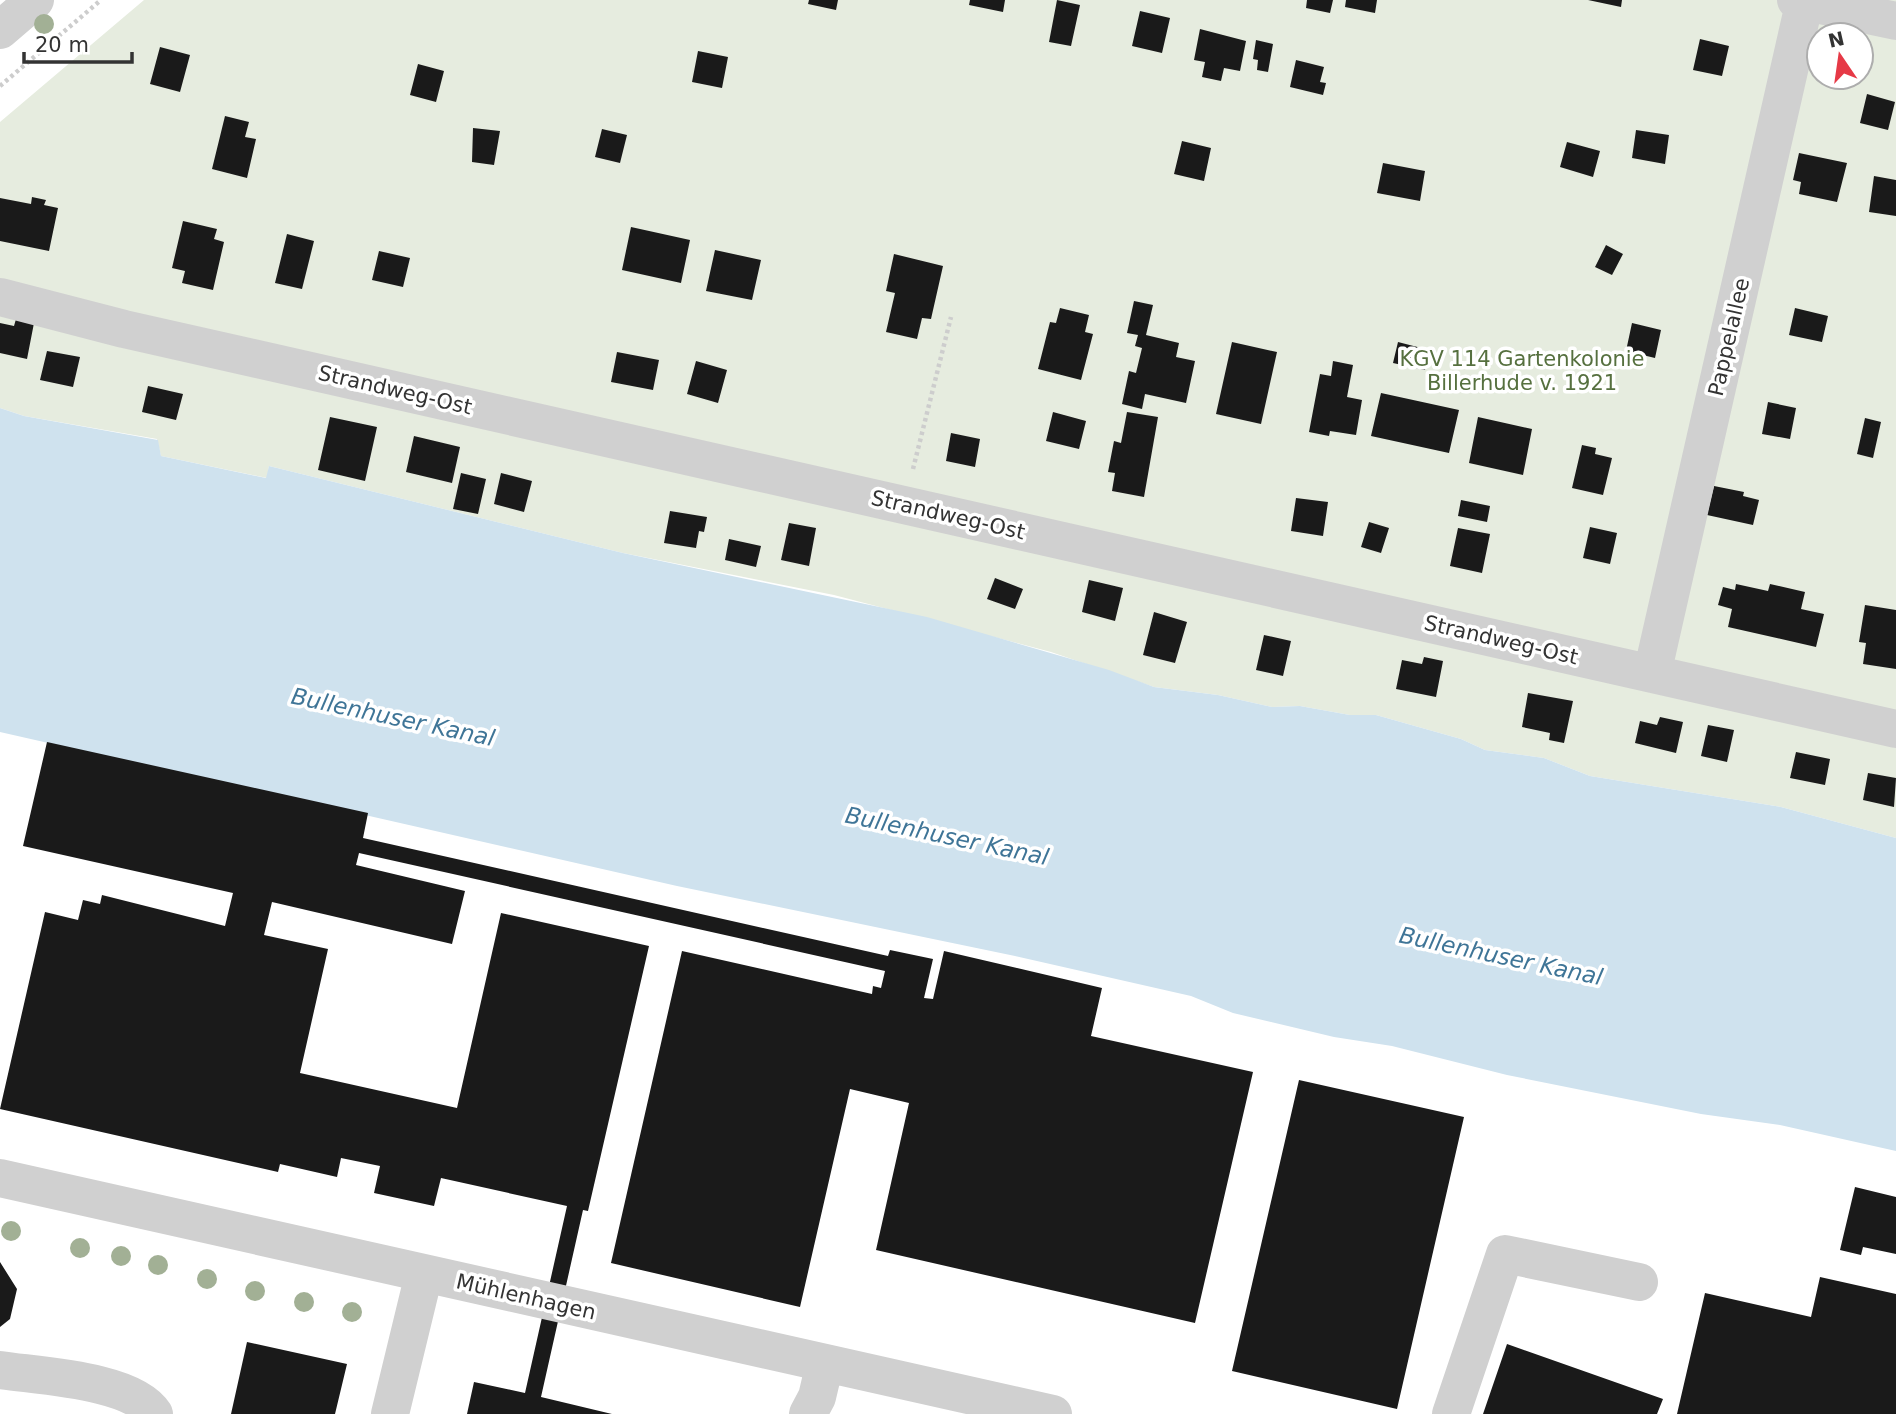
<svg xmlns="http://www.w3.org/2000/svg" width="1896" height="1414" font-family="'DejaVu Sans',sans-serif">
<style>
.green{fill:#e6ecdf;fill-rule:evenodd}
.water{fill:#cfe2ee}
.building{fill:#1a1a1a}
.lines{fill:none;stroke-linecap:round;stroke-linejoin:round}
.path{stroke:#cdcdcd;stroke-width:4.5;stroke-dasharray:3.5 3.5;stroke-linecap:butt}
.minor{stroke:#d0d0d0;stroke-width:38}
.tree{fill:#a2b095}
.labels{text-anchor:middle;stroke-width:7;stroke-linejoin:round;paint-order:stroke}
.street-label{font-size:21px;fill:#333;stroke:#fff}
.park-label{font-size:21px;fill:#56703f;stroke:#fff}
.water-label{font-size:23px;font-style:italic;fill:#3f7597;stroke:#fff}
</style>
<rect width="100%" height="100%" fill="#fff"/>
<path class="green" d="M144,0h1752v838l-115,-31 -191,-31 -46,-18 -59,-8 -24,-11 -85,-24h-26l-50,-9 -28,1 -54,-12 -64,-8 -103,-35 -217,-57 -211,-42 -354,-87 -2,12 -106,-22 -4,-17 -133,-23 -24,-8v-286zM1819,35h42v42h-42z"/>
<path class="water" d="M0,408l24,8 134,24 3,16 105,22 3,-12 354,87 304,64 182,53 45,17 64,8 54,12 28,-1 50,9h26l85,24 24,11 59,8 46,18 191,31 115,31v313l-116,-26 -79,-11 -194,-39 -115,-29 -58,-9 -101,-24 -42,-17 -176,-40 -338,-70 -677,-154z"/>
<path class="building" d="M809,0h29l-2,10 -28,-6z
M970,0h35l-2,12 -34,-7z
M1057,0l23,5 -9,41 -22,-4z
M1307,0h26l-3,13 -24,-5z
M1346,0h31l-2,13 -30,-6z
M1588,0h34l-1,7z
M1140,11l30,7 -8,35 -30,-7z
M1200,29l46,12 -6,30 -16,-3 -3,13 -19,-4 3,-15 -11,-2z
M1700,39l29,7 -7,30 -29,-6z
M1256,40l17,4 -5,28 -11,-2 1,-10 -5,-1z
M160,47l30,8 -10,37 -30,-8z
M698,51l30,6 -6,31 -30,-6z
M1296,60l28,7 -4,15 6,1 -3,12 -33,-8z
M418,64l26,7 -8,31 -26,-7z
M1867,94l28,8 -7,28 -28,-7z
M225,116l24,6 -4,15 11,2 -9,39 -35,-9z
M473,128l27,3 -6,34 -22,-3z
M602,129l25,6 -7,28 -25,-6z
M1636,130l33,5 -4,29 -33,-6z
M1182,141l29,7 -7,33 -30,-7z
M1567,142l33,9 -7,26 -33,-10z
M1799,153l48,10 -10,39 -38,-8 2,-12 -8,-2z
M1383,163l42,8 -5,30 -43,-8z
M1874,176l22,4v36l-27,-4z
M32,197l14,3 -2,5 14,3 -9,43 -49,-10v-43l31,6z
M183,221l34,8 -3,10 10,3 -11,48 -31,-7 3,-12 -13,-3z
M631,227l59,13 -9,43 -59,-13z
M287,234l27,7 -12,48 -27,-6z
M1606,245l17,9 -11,21 -17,-8z
M715,250l46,10 -9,40 -46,-9z
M379,251l31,7 -7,29 -31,-7z
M894,254l49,12 -12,53 -9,-1 -5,21 -31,-7 9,-39 -9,-2z
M1134,301l19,4 -7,30 33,8 -3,14 19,4 -9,42 -41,-9 -3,15 -20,-5 7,-33 7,2 6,-25 -7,-2 3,-11 -11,-2z
M1060,308l29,7 -4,17 8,2 -12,46 -43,-11 12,-47 6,1z
M1795,308l33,8 -6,26 -33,-7z
M16,319l18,4 -7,36 -27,-6v-30l14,3z
M1632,323l29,7 -6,28 -29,-7z
M1232,342l45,10 -16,72 -45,-10z
M1398,342l31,8 -4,20 -32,-7z
M47,351l33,6 -7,30 -33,-7z
M617,352l42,8 -6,30 -42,-8z
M696,361l31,9 -9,33 -31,-9z
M1333,361l20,4 -6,32 15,3 -6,35 -26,-4 -1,5 -20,-4 11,-58 11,2z
M148,386l35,8 -7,26 -34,-8z
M1381,393l78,17 -10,43 -78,-17z
M1768,402l28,6 -6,31 -28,-5z
M1053,412l33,9 -7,28 -33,-8z
M1127,412l31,5 -14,80 -32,-6 3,-18 -7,-1 6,-31 7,2z
M330,417l47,10 -12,54 -47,-11z
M1478,417l54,12 -9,46 -54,-12z
M1865,418l16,4 -8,36 -16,-4z
M951,433l29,6 -5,28 -29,-6z
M414,436l46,11 -8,36 -46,-11z
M1582,445l14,3 -1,6 17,4 -9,37 -31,-7z
M461,473l25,6 -8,35 -25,-5z
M501,473l31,8 -8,31 -30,-8z
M1714,486l30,6 -1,4 16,4 -6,25 -46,-10z
M1296,498l32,4 -5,34 -32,-5z
M1461,500l29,6 -3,16 -29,-6z
M670,511l37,6 -3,15 -5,-1 -3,17 -32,-5z
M1369,522l20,6 -8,25 -20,-6z
M789,523l27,5 -7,38 -28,-6z
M1590,527l27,6 -7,31 -27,-6z
M1458,528l32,6 -8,39 -32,-7z
M729,539l32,7 -5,21 -31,-7z
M995,578l28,11 -8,20 -28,-10z
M1089,580l34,8 -8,33 -33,-9z
M1736,584l32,7 2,-7 35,8 -4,17 23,5 -8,33 -88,-20 4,-18 -14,-4 5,-18 12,3z
M1865,605l31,5v59l-33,-5 3,-21 -7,-1z
M1154,612l33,10 -12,41 -32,-8z
M1264,635l27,6 -8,35 -27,-6z
M1424,657l19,4 -7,36 -40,-8 6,-29 20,4z
M1528,693l45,8 -9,42 -15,-3 1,-7 -28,-6z
M1660,717l23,5 -7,31 -41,-10 5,-22 17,4z
M1708,725l26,5 -7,32 -26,-6z
M47,742l321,71 -5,25 525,118 2,-6 43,9 -9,39 9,1 11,-48 158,37 -11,48 162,36 -58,251 -319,-73 33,-147 -59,-14 -50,218 -189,-44 71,-312 190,43 1,-8 8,2 4,-17 -526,-118 -3,12 109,26 -13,53 -180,-42 -8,33 64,14 -28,124 157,35 44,-195 148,33 -61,265 -5,-1 -42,187 71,17h-145l7,-32 51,11 42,-187 -126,-28 -7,28 -60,-13 6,-27 -39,-8 -4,19 -57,-13 -2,8 -278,-63 45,-197 33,8 5,-20 17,4 2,-9 123,31 8,-33 -210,-47z
M1796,752l34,7 -5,26 -35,-7z
M1868,773l28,5 -2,29 -31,-7z
M1299,1080l165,37 -67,292 -165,-38z
M1855,1187l41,10v57l-33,-7 -2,8 -21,-5z
M0,1262l17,27 -7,30 -10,8z
M1820,1277l76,17v120h-219l28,-121 106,24z
M247,1342l100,22 -12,50h-104z
M1507,1344l156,55 -6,15h-174z"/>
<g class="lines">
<path class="path" d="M0,86l101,-86
M913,469l38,-152"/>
<path class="minor" d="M1796,0l100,21
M0,30l35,-30
M0,297l124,32 1772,400
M1652,674l153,-674
M0,1178l1053,236
M0,1370c39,6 133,10 154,44
M390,1414l34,-140
M808,1414l9,-17 8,-34
M1451,1414l54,-160 134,28"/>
</g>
<g class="tree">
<circle cx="44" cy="24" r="10"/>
<circle cx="11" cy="1231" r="10"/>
<circle cx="80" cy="1248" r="10"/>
<circle cx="121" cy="1256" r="10"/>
<circle cx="158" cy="1265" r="10"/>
<circle cx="207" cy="1279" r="10"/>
<circle cx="255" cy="1291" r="10"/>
<circle cx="304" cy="1302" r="10"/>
<circle cx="352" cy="1312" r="10"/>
</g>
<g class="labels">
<g class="street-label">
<text transform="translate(1729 337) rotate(-77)" y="7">Pappelallee</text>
<text transform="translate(395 390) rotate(13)" y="7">Strandweg-Ost</text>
<text transform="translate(948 515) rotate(13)" y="7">Strandweg-Ost</text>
<text transform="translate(1501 640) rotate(13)" y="7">Strandweg-Ost</text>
<text transform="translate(526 1297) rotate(13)" y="7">Mühlenhagen</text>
</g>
<g class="park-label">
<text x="1522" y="366">KGV 114 Gartenkolonie<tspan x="1522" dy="24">Billerhude v. 1921</tspan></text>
</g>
<g class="water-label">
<text transform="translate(393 717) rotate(12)" y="8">Bullenhuser Kanal</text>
<text transform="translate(947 836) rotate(12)" y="8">Bullenhuser Kanal</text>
<text transform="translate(1501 956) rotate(12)" y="8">Bullenhuser Kanal</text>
</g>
</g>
<g transform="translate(1840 56) rotate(347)"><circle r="33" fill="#ffffff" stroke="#adadad" stroke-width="2"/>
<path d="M0-5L12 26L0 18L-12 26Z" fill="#e63946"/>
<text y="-10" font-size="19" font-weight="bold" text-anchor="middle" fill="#333333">N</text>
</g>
<path d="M24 52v10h108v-10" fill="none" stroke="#333333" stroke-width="3.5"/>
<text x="35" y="52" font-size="21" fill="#333333" stroke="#ffffff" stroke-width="5" paint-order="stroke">20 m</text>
</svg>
